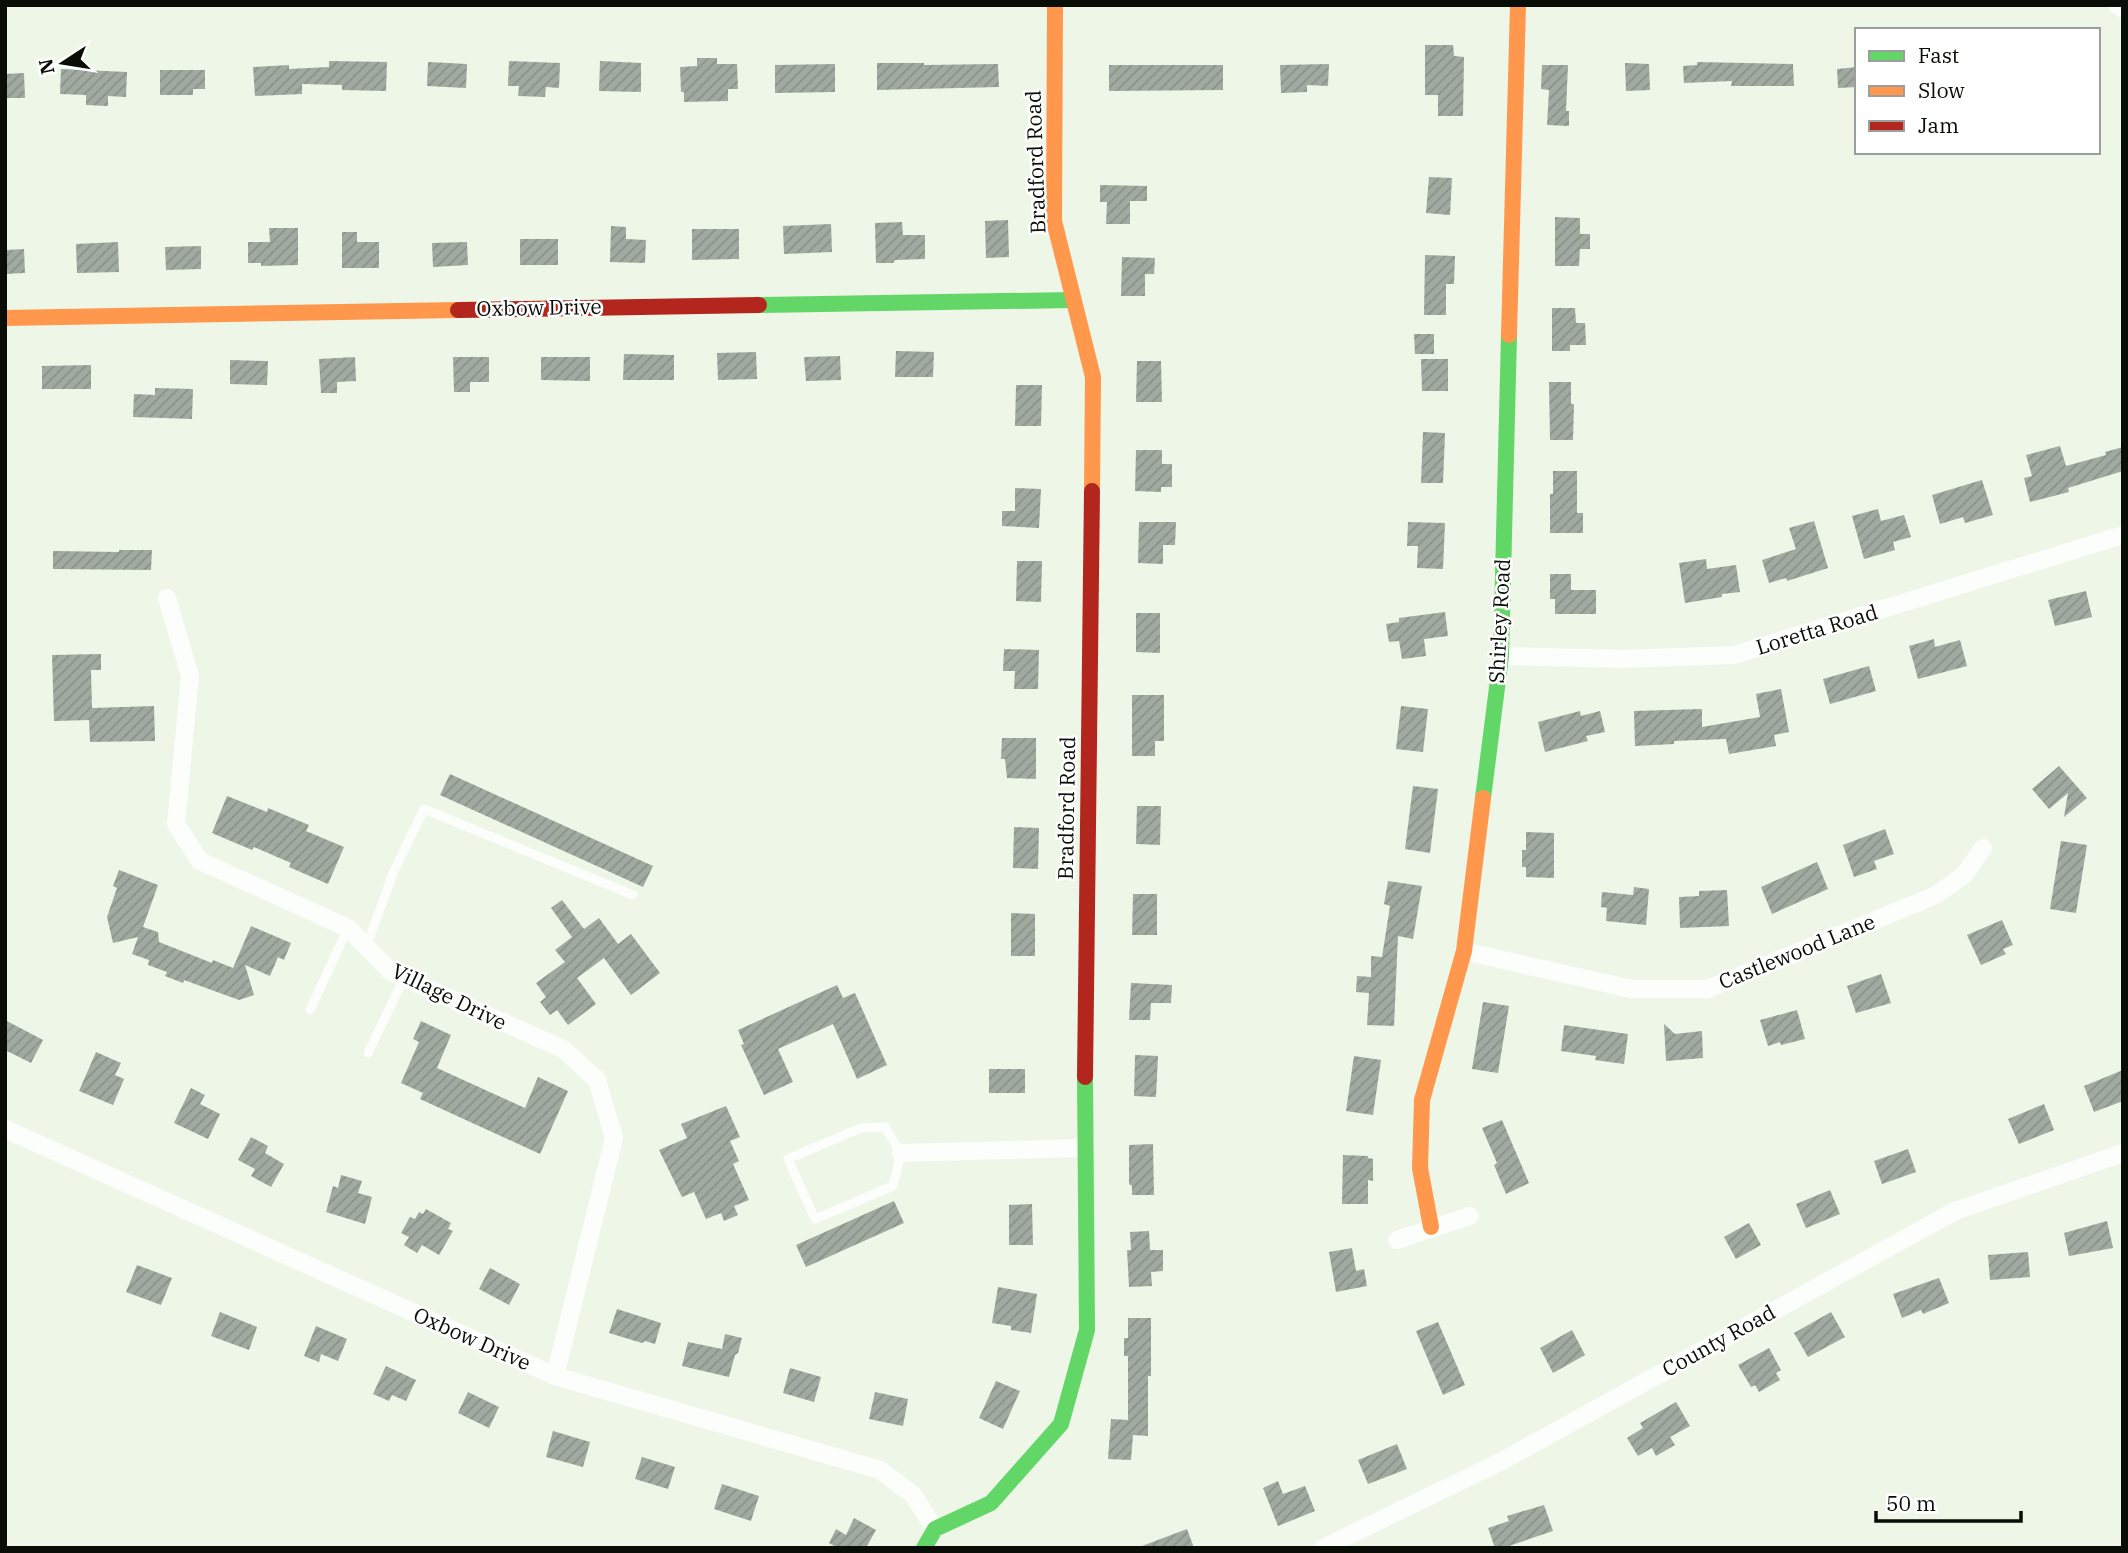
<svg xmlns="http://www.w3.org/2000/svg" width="2128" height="1553" font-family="'IBM Plex Serif',serif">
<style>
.building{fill:url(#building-hatch)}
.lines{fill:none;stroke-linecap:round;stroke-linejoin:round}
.lane{stroke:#fcfefb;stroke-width:9}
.street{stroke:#fcfefb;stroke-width:18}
.fast{stroke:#63d668;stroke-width:16}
.slow{stroke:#ff974d;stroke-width:16}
.jam{stroke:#b3261e;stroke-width:16}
.labels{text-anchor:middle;stroke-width:5;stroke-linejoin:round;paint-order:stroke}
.street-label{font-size:21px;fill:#080d05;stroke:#fff}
</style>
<defs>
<pattern id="building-hatch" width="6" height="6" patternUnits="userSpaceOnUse" patternTransform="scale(1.75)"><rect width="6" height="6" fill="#a1aaa0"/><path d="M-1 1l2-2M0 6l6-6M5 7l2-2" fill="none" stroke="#899188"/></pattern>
</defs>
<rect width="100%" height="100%" fill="#eef6e7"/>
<path class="building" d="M1425,45h28l1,11 10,1 -1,59h-25v-21h-13z
M697,58h20v6h20l1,25h-10v12l-44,1v-10h-3l-1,-25 17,-1z
M329,61l58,1 -1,29 -44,-1v-5l-40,-1v10l-47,2 -2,-29 36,-2v4l40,-2z
M509,61l51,2 -1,25 -13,-1 -1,10 -27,-1 1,-10h-11z
M600,61l41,2v29l-42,-1z
M428,62l39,2 -1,24 -39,-2z
M1697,62l96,2 1,22h-63l1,-5 -48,2 -1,-17 14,-1z
M877,63h47v2l74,-1 1,23 -122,3z
M1625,63l24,1 1,26 -24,1z
M835,64v28l-60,1v-28z
M1329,64l-1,22 -21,-1v7l-26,1 -1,-28z
M1109,65h114v25l-114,1z
M1542,65h26l-2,46h3v15l-22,-1 2,-35 -8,-1z
M1857,67v20l-19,1 -1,-19z
M61,69l66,3 -1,25 -18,-1v10l-22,-1v-10l-26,-1z
M160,70h45v19h-12v6h-33z
M24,73l1,25h-20v-24z
M1429,177l23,1 -2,37 -24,-2z
M1100,185l47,1v15h-17v23h-24l1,-22h-7z
M1555,217l25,1v16h10v15h-10l-1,17h-24z
M1008,220l1,37 -23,1 -1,-37z
M902,222l1,13h22v24l-30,1 -2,3h-17l-1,-40z
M831,224l1,28 -48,2 -1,-28z
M611,226l15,1v12l20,1 -1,23 -35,-1z
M269,228h29v37l-37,1v-3h-13v-21h22z
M692,229h47v30l-47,1z
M342,232h15v10h22v26h-37z
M520,239h38v26h-38z
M118,242l1,30 -42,1 -1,-29z
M467,242l1,23 -35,2 -1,-24z
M201,246v23l-35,1 -1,-23z
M24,249l1,24 -20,1v-24z
M1425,255l30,1 -1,28h-8v31h-22z
M1122,257l33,1 -1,16h-9v22h-24z
M1552,308h23l1,15h9l1,22h-16v6h-18z
M1414,334h20v20h-19z
M896,351l38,1 -1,25h-38z
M756,352l1,27 -39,1 -1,-27z
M624,354l50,1v25h-51z
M840,356l1,24 -35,1 -2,-24z
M355,357l1,24 -19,1v11h-16l-2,-34z
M453,357h36v25h-19v10h-16z
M541,357h49v24l-49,-1z
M1421,359h27v32h-26z
M230,360l38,1 -1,24 -37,-1z
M1137,361h24l1,41h-26z
M91,365v24h-49v-23z
M1549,382h22v22h3l-1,36h-23z
M1016,385h26l-1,41h-26z
M155,388l38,1 -1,30 -59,-2 1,-23 21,1z
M1423,432l22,1 -2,50h-22z
M2060,446l6,20 40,-11 -1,-3 18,-5v24l-55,17 1,4 -39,10 -6,-24 8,-2 -6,-21z
M1136,450h26v14h10v23h-11v5l-26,-1z
M1553,471h24v42h6v20h-33v-39h3z
M1982,480l11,35 -28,8 -2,-6 -23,7 -8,-29z
M1015,488l26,1 -2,39 -37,-2v-15h13z
M1878,509l3,12 23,-6 7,22 -18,5 2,8 -31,9 -12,-43z
M1814,521l14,47 -41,13 -1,-3 -17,5 -7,-23 34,-11 -7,-21z
M1139,522h37l-1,23h-12v19l-25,-1z
M1408,522l37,1 -2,46 -26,-1 1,-22h-11z
M119,550h33l-1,20 -98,-1v-18l66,1z
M1706,559l1,10 29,-4 4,27 -18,2v3l-37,6 -6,-40z
M1017,561h25l-1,41 -25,-1z
M1550,574h21v16h25v24h-41v-15h-5z
M2086,591l6,26 -37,9 -7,-26z
M1445,612l3,24 -24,3 2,17 -24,3 -3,-18 -10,1 -3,-18 13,-2v-4z
M1136,613h24v40l-24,-1z
M1934,639l1,8 25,-7 7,26 -49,13 -9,-33z
M1004,649l35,1 -1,39h-24l1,-18h-12z
M101,654v16h-10l1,38 62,-2 1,35 -65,1 -1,-22 -35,1 -2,-66z
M1869,666l7,25 -46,13 -7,-25z
M1781,689l8,43 -15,3 2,11 -47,8 -3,-15 -52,2v3l-39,2 -1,-35 68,-2v18l58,-10 -4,-23z
M1132,695h32v46h-9v15h-23z
M1401,706l27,3 -5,43 -27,-3z
M1580,711l1,5 19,-5 5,21 -19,4 2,5 -43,11 -7,-30z
M1002,738h34v41l-29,-1 -2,-19h-4z
M2059,766l28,32 -23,19 4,-24 -19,16 -17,-20z
M450,774l203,92 -10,21 -203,-92z
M1413,786l25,3 -8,64 -25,-4z
M227,796l40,16 1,-4 41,17 -3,6 38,16 -16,37 -39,-17 2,-4 -37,-16 -2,3 -40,-17z
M1137,806h24l-1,39 -24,-1z
M1014,827l25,1 -1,41 -25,-1z
M1885,829l9,25 -20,7 3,8 -23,8 -11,-32z
M1526,832l28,1v45l-28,-1v-10h-4v-17h4z
M2061,841l26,4 -11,68 -26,-4z
M1817,862l11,27 -56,25 -11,-27z
M119,870l39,15 -15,42 15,5 1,10 53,21 1,-3 20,8 18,-42 40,17 -7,17 -6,-3 -8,19 -25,-11 9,30 -15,5 -55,-20 -1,3 -18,-7 2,-4 -19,-7 1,-5 -17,-6 6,-17 -25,6 -6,-26 10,-29 -4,-2z
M1388,881l34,5 -9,53 -15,-3 -4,90 -27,-1 2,-32 -13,-1 1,-16 14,1v-21l11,1 8,-51 -6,-2z
M1634,887l15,2 -3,36 -40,-4 1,-13 -6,-1 1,-15 31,3z
M1727,890l2,36 -49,2 -1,-31 20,-1v-5z
M1133,894h24v41h-25z
M562,900l22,29 15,-11 19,26 13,-10 29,39 -29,22 -27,-37 -27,20 19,26 -28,21 -11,-15 -7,5 -10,-13 6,-5 -10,-14 29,-21 -10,-12 17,-13 -21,-29z
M1011,913l24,1v42h-24z
M2002,920l11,25 -10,4 3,5 -25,11 -14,-30z
M1881,974l10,29 -35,10 -9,-27z
M1131,983l41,2 -1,18h-20l-1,17h-21z
M837,985l6,13 12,-5 32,72 -30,14 -24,-55 -55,25 15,33 -29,13 -23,-50 3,-1 -6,-14z
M1483,1002l26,4 -11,67 -26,-4z
M1797,1010l8,29 -24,6 -1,-3 -12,4 -8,-26z
M5,1020l38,20 -12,23 -26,-13z
M421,1021l30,14 -14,33 88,40 13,-31 30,14 -28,63 -120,-55 3,-6 -22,-10 18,-41 -6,-3z
M1664,1024l11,10 27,-3 1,27 -37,3z
M1564,1025l64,9 -4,30 -29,-4 1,-4 -35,-5z
M96,1052l25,11 -6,12 9,4 -11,26 -34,-14z
M1135,1055l23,1 -2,41 -22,-1z
M1354,1056l27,4 -8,55 -27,-4z
M989,1069h36v24h-36z
M2123,1070v31l-29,11 -10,-26z
M191,1088l14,7 -5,9 20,10 -12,25 -34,-16z
M2044,1104l10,26 -35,14 -11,-25z
M726,1106l14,31 -10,4 9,20 -6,3 16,36 -15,6 4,9 -14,6 -3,-8 -15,6 -12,-27 -12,5 -23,-47 28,-12 -6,-14z
M1502,1120l27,63 -23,11 -12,-29 3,-2 -15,-35z
M251,1137l17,9 -3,7 19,11 -13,23 -20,-11 4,-7 -17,-9z
M1153,1144l1,51h-22v-9l-3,-2v-39z
M1908,1149l8,23 -34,12 -8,-23z
M1343,1155l25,1v2l5,1v22l-5,-1v24h-26z
M341,1175l21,6 -4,12 14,4 -7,27 -39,-12 7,-26 5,2z
M1830,1190l10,24 -34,14 -10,-24z
M894,1201l10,22 -98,44 -10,-22z
M1032,1204l1,41h-24v-40z
M426,1209l25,14 -3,6 5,2 -14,24 -17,-10 -5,8 -13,-8 5,-8 -8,-4 9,-16 5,2 4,-7 4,2z
M2107,1221l6,27 -44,8 -5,-23z
M1749,1223l12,22 -25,14 -12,-22z
M1149,1231l1,19h13v21l-12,1 1,14 -23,1 -2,-37h4l-1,-18z
M1352,1248l4,23 8,-2 3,17 -31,6 -7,-40z
M2028,1252l2,25 -40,3 -2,-25z
M137,1265l35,13 -11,27 -35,-13z
M490,1268l30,16 -11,21 -30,-16z
M1939,1278l10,25 -26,11 -2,-4 -19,8 -9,-24z
M998,1287l39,7 -6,39 -20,-3v-4l-19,-3z
M617,1309l44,14 -6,21 -10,-3 -3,2 -33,-10z
M220,1312l37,15 -8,23 -38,-14z
M1831,1312l14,25 -37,20 -14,-24z
M1128,1318h23v58h-3v60l-15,-1 -2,25 -23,-1 3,-40 17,1v-64h-4v-18h4z
M1438,1322l27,63 -22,10 -27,-64z
M316,1326l31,13 -9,22 -17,-7 -2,8 -15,-6z
M1572,1330l13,25 -32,18 -13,-25z
M725,1334l17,4 -4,15 -3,2 -6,22 -47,-11 6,-24 34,7z
M1769,1348l12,22 -5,3 4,7 -21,12 -4,-7 -4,2 -13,-22z
M386,1366l30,14 -10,21 -14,-6 -3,6 -16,-7z
M790,1368l31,9 -7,25 -31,-9z
M996,1381l24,10 -17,38 -24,-11z
M468,1392l31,15 -10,21 -31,-15z
M875,1392l33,7 -5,27 -34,-7z
M1676,1402l14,24 -20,11 5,8 -19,11 -4,-8 -14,8 -11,-18 16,-10 -3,-5z
M553,1431l37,11 -7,25 -37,-10z
M1397,1444l10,25 -39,15 -10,-24z
M642,1457l33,10 -7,22 -33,-10z
M1278,1481l5,13 22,-8 10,25 -37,15 -15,-38z
M722,1484l37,12 -8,25 -37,-12z
M1544,1505l9,26 -50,17h-8l-7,-20 21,-7 -2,-5z
M854,1518l22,12 -9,16 4,2h-33l-9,-5 7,-14 10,6z
M1187,1529l7,19h-52v-2z"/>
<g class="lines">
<path class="lane" d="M366,947l28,-76 30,-62 209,86
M310,1010l38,-82
M368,1053l36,-75
M885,1127l16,26 -8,33 -78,33 -27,-60 73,-31z"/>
<path class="street" d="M2117,5l6,4
M167,598l23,78 -14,148 24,37 148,67 43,44 172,77 34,31 17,58 -59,238
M1501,656l121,3 112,-4 389,-120
M1464,951l167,38h77l228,-94 28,-20 19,-27
M5,1129l550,247 325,94 33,25 22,34
M901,1153l183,-5
M1397,1240l73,-24
M1323,1548l179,-87 453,-250 168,-58"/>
<path class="fast" d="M759,305l313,-5
M1483,798l18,-142 8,-321
M924,1548l11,-19 56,-26 70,-79 26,-94 -2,-253"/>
<path class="slow" d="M1055,5l-1,216 39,156 -1,114
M5,318l453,-8
M1509,335l9,-330
M1431,1227l-11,-59 2,-68 42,-149 19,-153"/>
<path class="jam" d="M458,310l301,-5
M1085,1077l7,-586"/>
</g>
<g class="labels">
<g class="street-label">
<text transform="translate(1036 162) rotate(-92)" y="7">Bradford Road</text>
<text transform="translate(539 308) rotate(-1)" y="7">Oxbow Drive</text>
<text transform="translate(1500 621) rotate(-87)" y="7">Shirley Road</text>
<text transform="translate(1817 630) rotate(-17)" y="7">Loretta Road</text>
<text transform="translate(1067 808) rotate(-89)" y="7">Bradford Road</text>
<text transform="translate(1797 952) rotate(-22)" y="7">Castlewood Lane</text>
<text transform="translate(449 997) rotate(26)" y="7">Village Drive</text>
<text transform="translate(472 1339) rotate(24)" y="7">Oxbow Drive</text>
<text transform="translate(1719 1341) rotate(-29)" y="7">County Road</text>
</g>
</g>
<rect width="2128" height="1553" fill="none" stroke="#080d05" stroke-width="14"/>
<rect x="1855" y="28" width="245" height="126" fill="#ffffff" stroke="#9c9e9b" stroke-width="2"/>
<rect x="1869" y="51" width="35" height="10" fill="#63d668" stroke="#9c9e9b" stroke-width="2"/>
<text x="1918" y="63" font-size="21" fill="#080d05">Fast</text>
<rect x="1869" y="86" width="35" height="10" fill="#ff974d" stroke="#9c9e9b" stroke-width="2"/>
<text x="1918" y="98" font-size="21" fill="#080d05">Slow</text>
<rect x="1869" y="121" width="35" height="10" fill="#b3261e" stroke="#9c9e9b" stroke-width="2"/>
<text x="1918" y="133" font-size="21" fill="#080d05">Jam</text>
<g transform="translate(63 63) rotate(258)" stroke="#ffffff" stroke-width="5" paint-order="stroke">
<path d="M0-5L12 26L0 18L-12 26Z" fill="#080d05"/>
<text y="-10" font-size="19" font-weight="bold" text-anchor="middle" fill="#080d05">N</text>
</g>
<path d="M1876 1511v10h145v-10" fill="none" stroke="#080d05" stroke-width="3.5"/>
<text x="1886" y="1511" font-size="21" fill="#080d05" stroke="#ffffff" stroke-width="5" paint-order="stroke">50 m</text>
</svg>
